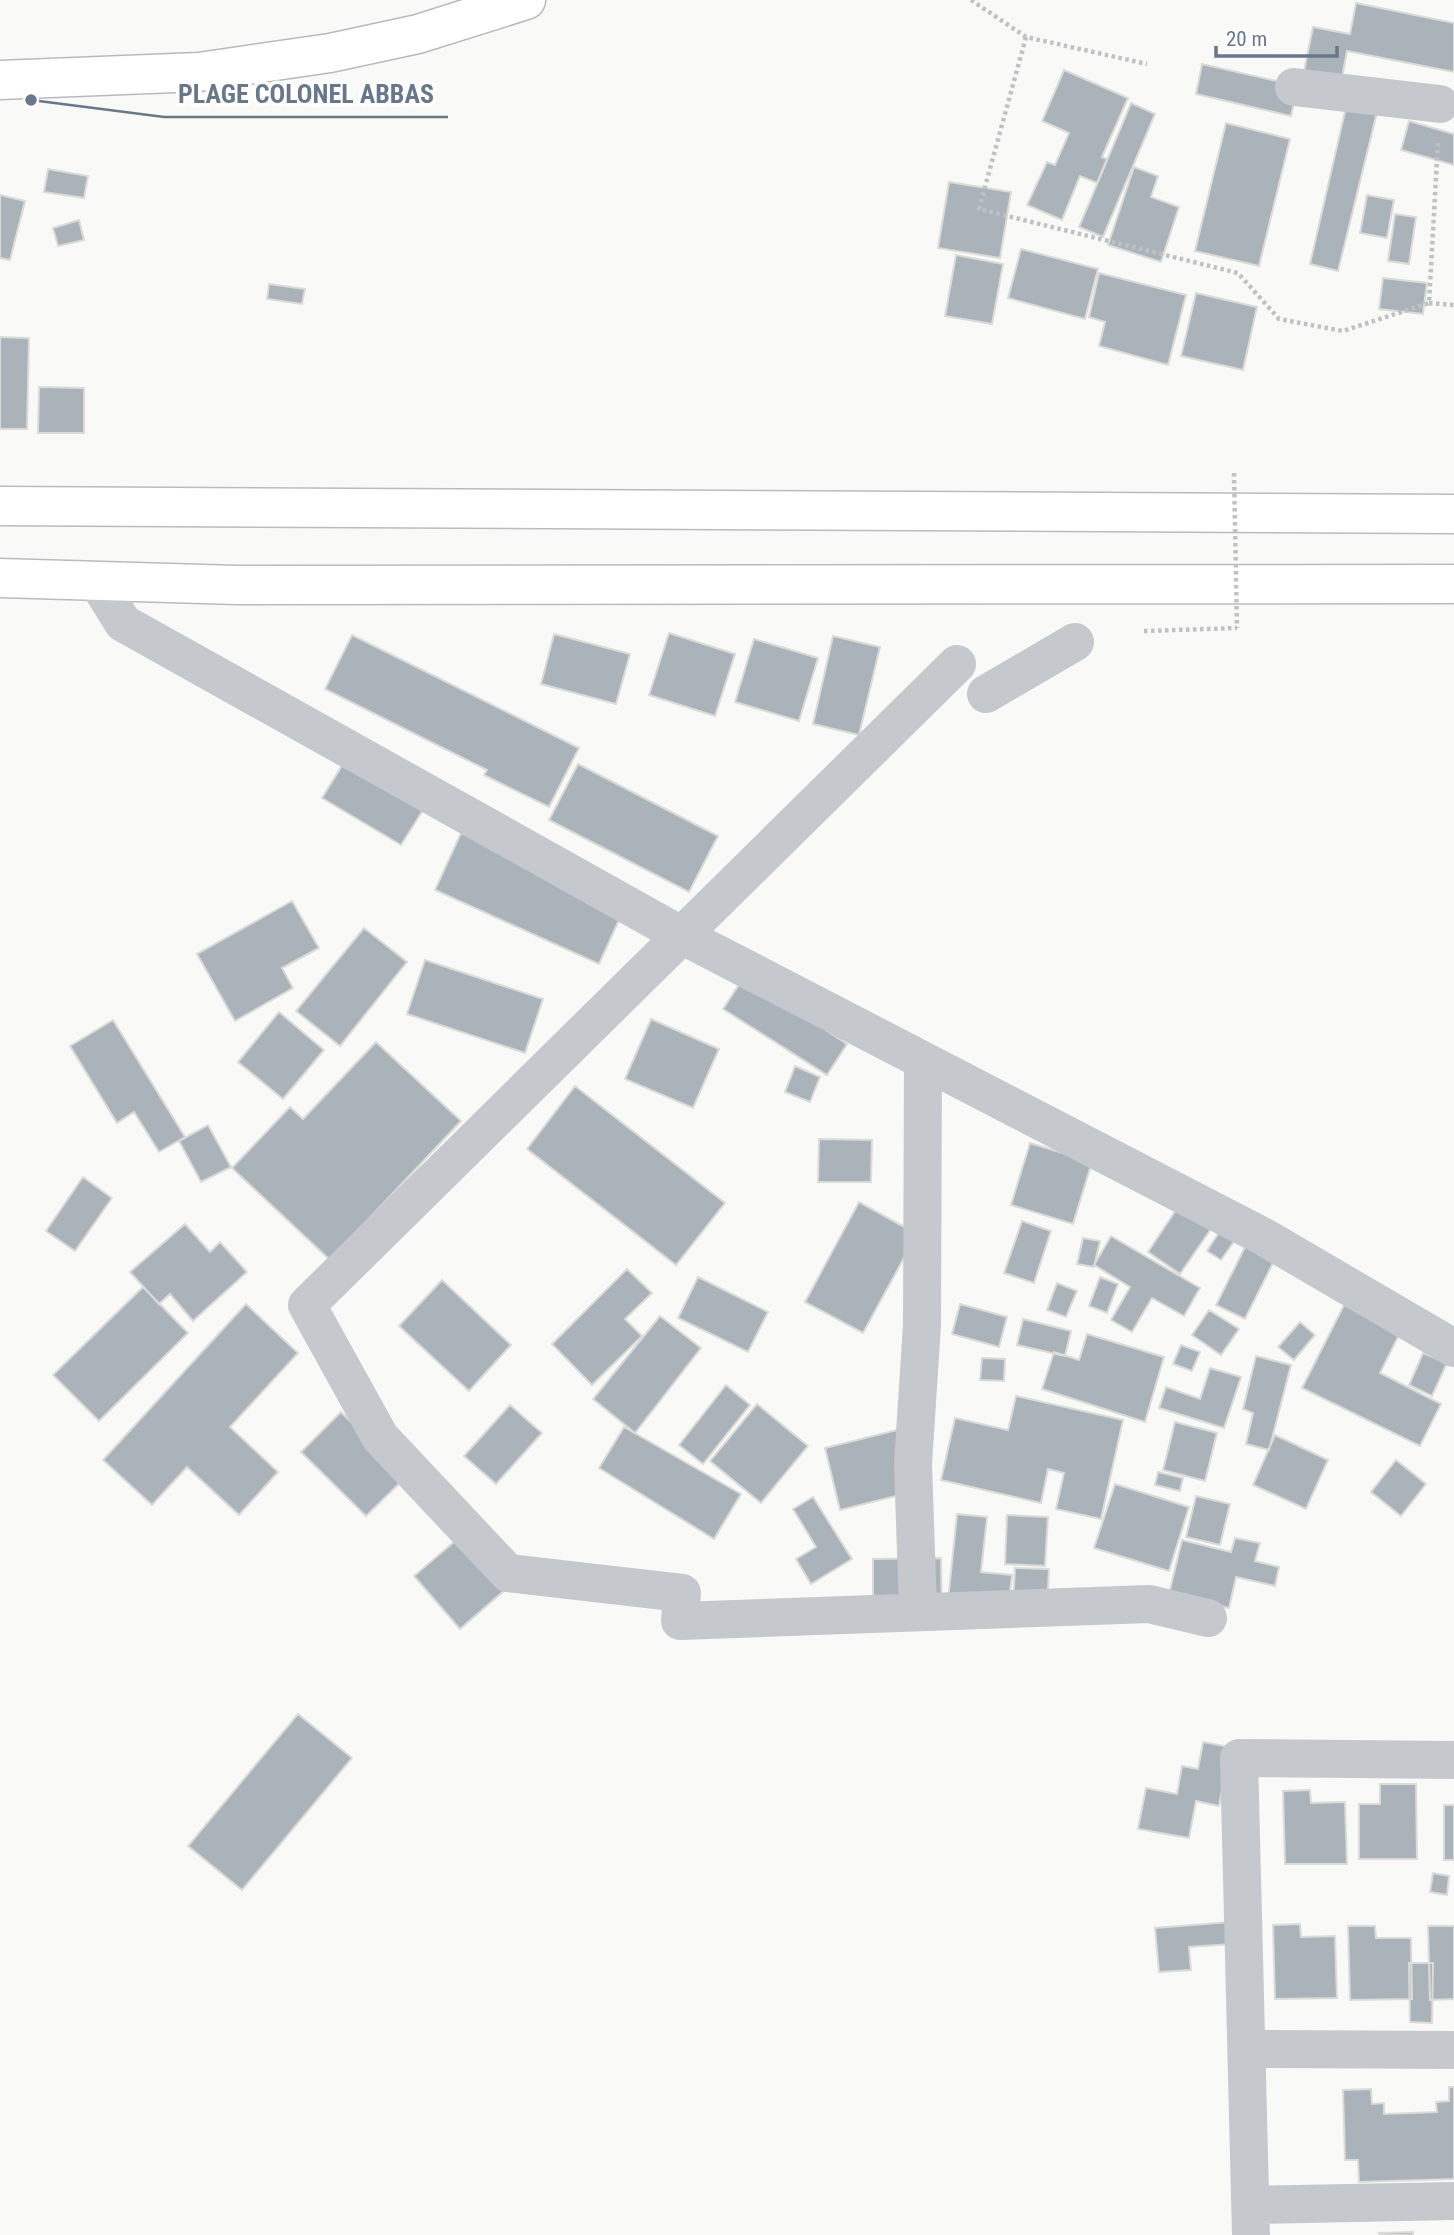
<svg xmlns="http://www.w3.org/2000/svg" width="1454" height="2235" font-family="'Roboto Condensed',sans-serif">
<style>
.building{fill:#abb3ba;stroke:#dbdcd9;stroke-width:2}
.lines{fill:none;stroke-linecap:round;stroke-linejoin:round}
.major-casing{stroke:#b6babf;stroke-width:41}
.highway-casing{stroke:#b8bbbf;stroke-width:41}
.path{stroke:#bfc1c4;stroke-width:4.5;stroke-dasharray:3.5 3.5;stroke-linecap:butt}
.minor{stroke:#c5c8cd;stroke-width:38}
.major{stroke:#fff;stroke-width:38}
.highway{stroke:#fff;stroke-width:38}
.path-bridge{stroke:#bfc1c4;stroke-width:4.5;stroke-dasharray:3.5 3.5;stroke-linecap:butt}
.leader{fill:none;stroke:#687789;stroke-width:2.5}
.callout-dot{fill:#687789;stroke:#fff;stroke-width:2.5}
.callout-label{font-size:26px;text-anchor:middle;font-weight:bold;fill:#687789;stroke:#fff;stroke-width:7;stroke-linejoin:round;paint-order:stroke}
</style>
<rect width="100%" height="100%" fill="#f9faf7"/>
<path class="building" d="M1356,3l98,20v49l-107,-21 -6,32 -38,-7 10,-49 37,7z
M1202,64l96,22 -7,30 -95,-22z
M1064,70l64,28 -26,59 5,2 -10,24 -17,-7 -18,44 -35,-15 20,-43 8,3 14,-32 -27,-12z
M1352,81l31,7 -45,183 -28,-7z
M1131,103l24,11 -52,123 -24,-10z
M1409,121l45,13v31l-53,-15z
M1226,123l64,16 -31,127 -64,-15z
M1134,167l24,9 -7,21 28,10 -18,55 -53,-17z
M48,169l40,7 -4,22 -40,-6z
M949,182l62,10 -11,66 -62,-10z
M0,195l25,6 -15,59 -10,-2z
M1367,195l27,5 -7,38 -27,-5z
M1395,214l21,3 -7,47 -21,-3z
M79,220l5,20 -26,6 -5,-18z
M1021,249l77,20 -13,50 -77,-21z
M956,255l47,9 -11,60 -47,-8z
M1099,273l87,22 -18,70 -69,-19 6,-24 -16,-5z
M1383,278l44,5 -4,31 -44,-5z
M269,284l36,5 -3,15 -35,-5z
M1196,293l61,14 -14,63 -62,-14z
M0,337l29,1 -2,91h-27z
M39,387l45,1v45h-46z
M669,633l66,21 -20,62 -66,-21z
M554,634l76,20 -14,50 -75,-20z
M352,635l227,113 -30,59 -65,-32 3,-5 -162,-81z
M833,636l47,11 -21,88 -46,-11z
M754,639l64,19 -19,63 -64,-19z
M346,759l79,48 -24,38 -79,-47z
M578,764l140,72 -29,56 -140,-72z
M461,833l164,74 -26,57 -164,-74z
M292,901l27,47 -37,20 11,20 -58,33 -38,-67z
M364,928l43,34 -67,84 -44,-35z
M425,960l118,39 -18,54 -118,-39z
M744,977l103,67 -20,31 -104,-66z
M279,1012l45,38 -41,49 -45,-37z
M651,1019l68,30 -26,59 -68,-29z
M113,1020l72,117 -26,15 -25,-40 -17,11 -47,-77z
M376,1042l85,79 -131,139 -98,-92 58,-61 13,12z
M795,1066l25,11 -10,25 -25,-10z
M575,1086l150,117 -49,62 -149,-116z
M208,1125l23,42 -30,15 -22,-41z
M819,1139l53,1 -1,42h-53z
M1030,1143l62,19 -19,62 -62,-19z
M83,1177l29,21 -37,53 -29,-20z
M859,1202l58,32 -54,99 -58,-31z
M1180,1204l33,22 -33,48 -32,-22z
M1022,1221l29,10 -17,52 -30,-10z
M1225,1223l15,10 -19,27 -14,-9z
M185,1224l25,28 10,-10 27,30 -54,49 -23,-27 -11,10 -29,-32z
M1254,1229l29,14 -38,76 -29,-14z
M1111,1236l89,52 -16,28 -32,-18 -20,34 -21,-12 19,-33 -36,-22z
M1083,1238l17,3 -6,26 -17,-3z
M627,1269l25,24 -27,26 17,17 -50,49 -40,-41z
M698,1277l70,35 -20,40 -70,-34z
M1100,1277l18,7 -11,29 -18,-7z
M442,1280l69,65 -42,46 -70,-65z
M1057,1283l20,8 -11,26 -19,-7z
M143,1287l45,46 -89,88 -46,-46z
M246,1304l52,49 -68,74 48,45 -39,43 -52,-48 -35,38 -49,-45z
M960,1304l47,13 -8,30 -47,-13z
M1344,1305l56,28 -20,40 61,31 -21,42 -118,-58z
M1209,1310l30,19 -18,26 -29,-20z
M660,1316l41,32 -66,85 -42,-34z
M1023,1319l48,12 -6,25 -48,-11z
M1300,1322l15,13 -21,25 -16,-13z
M1087,1334l77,23 -19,65 -103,-33 12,-37 25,8z
M1181,1345l19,7 -8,19 -19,-7z
M1423,1353l24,10 -15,33 -23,-11z
M1256,1356l35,9 -22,85 -23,-6 7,-31 -10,-4z
M982,1358l23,1 -1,22 -24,-1z
M1210,1368l31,9 -17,51 -65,-20 7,-21 34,12z
M726,1385l24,20 -47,59 -24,-19z
M1016,1396l107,24 -22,99 -45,-10 8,-36 -16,-4 -7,34 -100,-23 14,-62 53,12z
M757,1404l51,42 -47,57 -51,-42z
M510,1405l32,28 -46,51 -32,-28z
M341,1412l65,65 -40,39 -65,-64z
M1175,1422l42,11 -12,48 -42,-11z
M624,1427l117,67 -27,45 -115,-71z
M909,1427l15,62 -84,21 -15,-62z
M1275,1435l53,25 -22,49 -53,-24z
M1396,1460l30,24 -25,32 -30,-24z
M1158,1472l25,6 -3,13 -25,-6z
M1115,1484l74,23 -20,64 -75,-23z
M1196,1496l34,8 -10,41 -34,-8z
M813,1497l39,62 -41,25 -15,-25 20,-12 -23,-38z
M957,1514l30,3 -6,55 31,3 -4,32 -60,-6z
M1007,1515l41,2 -3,49 -40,-2z
M475,1524l45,53 -60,52 -46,-53z
M1235,1538l25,5 -5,18 24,6 -4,19 -39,-9 -7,31 -60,-14 13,-54 49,12z
M941,1558l1,56 -69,2v-57z
M1015,1568l34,1 -2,37 -34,-2z
M298,1714l54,44 -110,132 -54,-44z
M1203,1742l27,5 -11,59 -23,-5 -7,37 -51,-9 8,-41 31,6 5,-28 16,3z
M1380,1784h36l1,75h-58v-55h21z
M1310,1790l1,13 34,-1 2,62h-62l-2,-73z
M1444,1805h10v55h-10z
M1433,1873l16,3 -2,19 -17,-3z
M1230,1922l2,22 -43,3 2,23 -32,2 -4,-44z
M1300,1924l1,13 34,-1 2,62 -62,1 -2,-74z
M1348,1926h27l1,12h35l1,61 -62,1z
M1428,1926h26v73l-24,1z
M1409,1963h24l-1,60 -22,-1z
M1449,2087h5v92l-95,3 -1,-22h-13l-2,-70 28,-1 1,15 12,-1v11l53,-2 -1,-10 13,-1z
M1413,2232v3h-33l-1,-2z"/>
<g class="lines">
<g class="major-casing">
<path id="major" d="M0,80l199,-8 131,-19 88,-19 108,-34"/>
</g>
<g class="highway-casing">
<path id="highway" d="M0,506l1454,8
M0,578l237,7 1217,-1"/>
</g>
<path class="path" d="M971,0l55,37 121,27
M1026,37l-47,172 259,64 41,46 64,12 86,-28 9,-161
M1429,303l25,2
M1144,631l93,-3"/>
<path class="minor" d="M1294,87l146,17
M97,581l26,42 558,312 583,302 190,111
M957,664l-650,641 73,132 128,136 174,20 -2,28 469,-17 59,14
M986,694l89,-52
M918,1610l-5,-146 9,-139 1,-264
M1248,2049l206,1
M1251,2205l203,-4
M1251,2235l-12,-477 215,2"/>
<use href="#major" class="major"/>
<use href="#highway" class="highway"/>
<path class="path-bridge" d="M1234,473l3,155"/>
</g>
<path class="leader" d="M31 100L164 117H448"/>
<circle class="callout-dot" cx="31" cy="100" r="7"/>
<g class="callout-label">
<text x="306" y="103">PLAGE COLONEL ABBAS</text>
</g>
<path d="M1216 46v10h121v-10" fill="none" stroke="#687789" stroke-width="3.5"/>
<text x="1226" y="46" font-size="21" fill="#687789" stroke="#ffffff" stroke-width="5" paint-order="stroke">20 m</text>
</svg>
